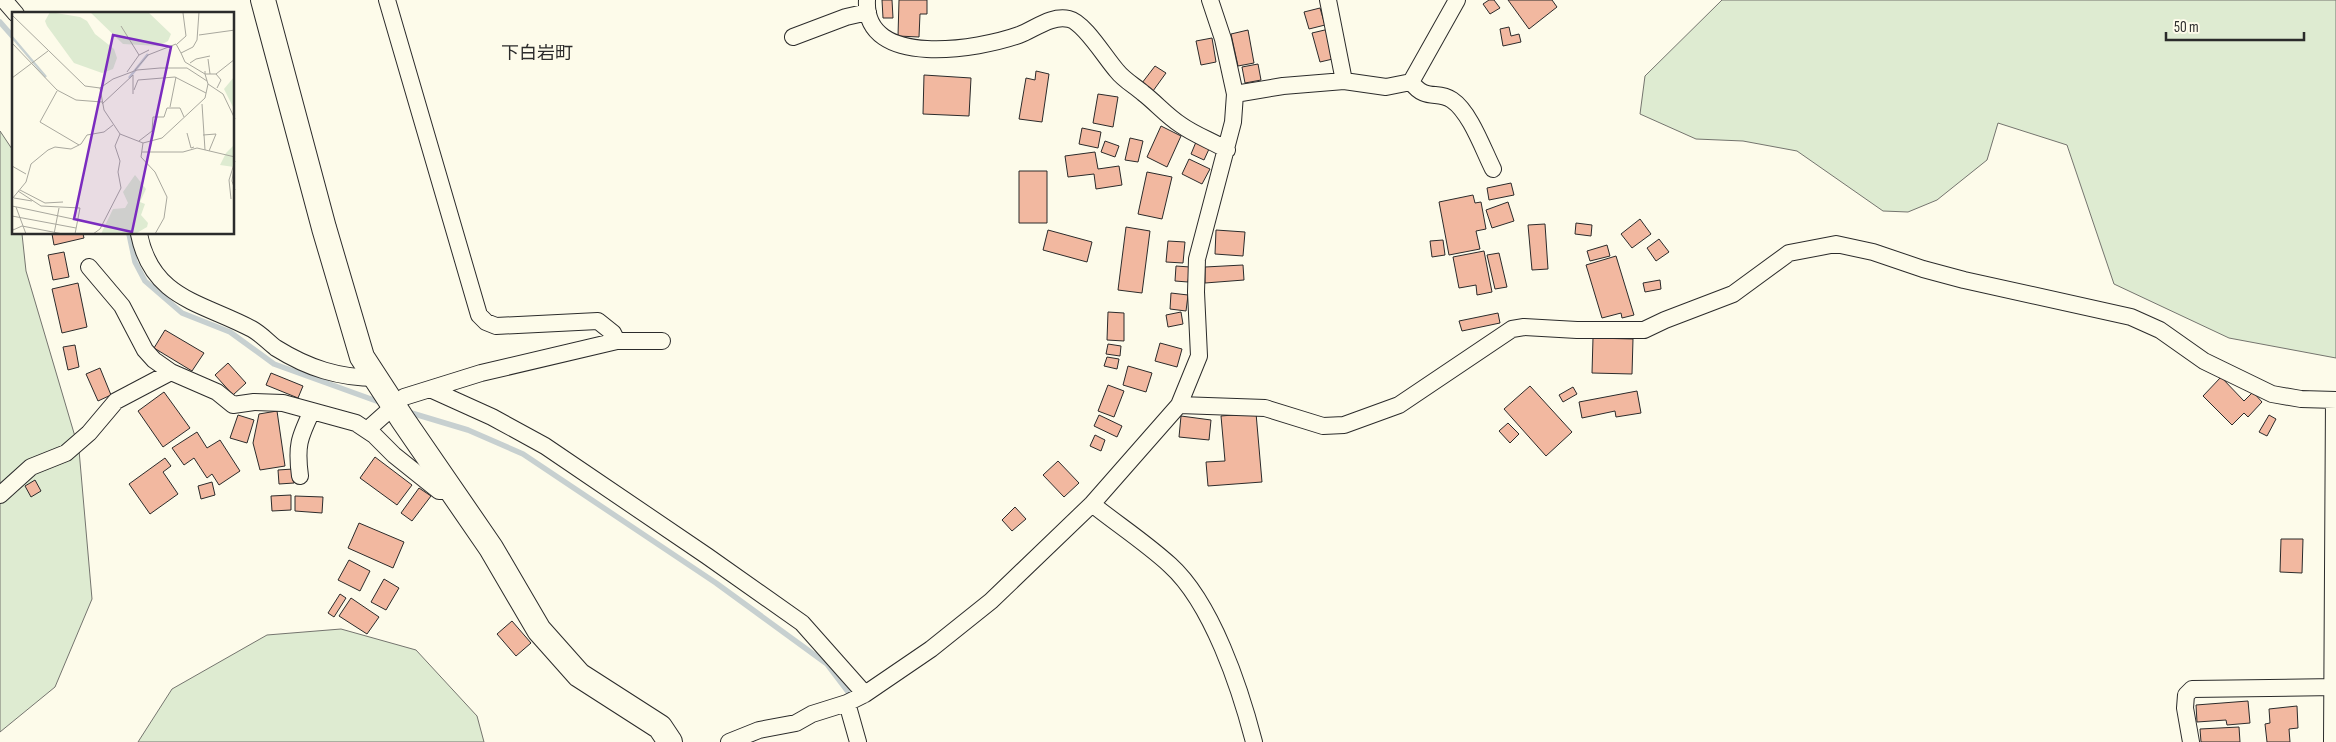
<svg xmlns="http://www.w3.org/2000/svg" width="2336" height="742" font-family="'Sofia Sans Condensed','Noto Sans JP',sans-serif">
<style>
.green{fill:#deebd1;stroke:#74746e}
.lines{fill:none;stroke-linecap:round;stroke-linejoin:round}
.stream{stroke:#c7d0d0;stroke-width:5.5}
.building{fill:#f2b8a0;stroke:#2b2b2b}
.street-casing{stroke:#2b2b2b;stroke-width:18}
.secondary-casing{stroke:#2b2b2b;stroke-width:26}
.street{stroke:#fdfbea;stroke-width:16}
.secondary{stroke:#fdfbea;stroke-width:24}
.labels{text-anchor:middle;stroke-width:4;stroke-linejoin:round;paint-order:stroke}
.quarter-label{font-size:18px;fill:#2b2b2b;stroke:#fdfbea}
.inset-river{fill:none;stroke:#c7d0d0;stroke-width:2.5}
.inset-road{fill:none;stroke:#a9a89e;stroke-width:1}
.view{fill:#7b2cbf;fill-opacity:0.15;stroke:#7b2cbf;stroke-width:2.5}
.inset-edge{fill:none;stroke:#2b2b2b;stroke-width:2.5}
</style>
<rect width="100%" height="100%" fill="#fdfbea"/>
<path class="green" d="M1722,0h614v358l-107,-20 -115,-54 -47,-139 -69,-22 -11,37 -50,40 -29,12 -25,-1 -86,-60 -54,-10 -47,-2 -56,-25 5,-38z
M0,131l14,21v82h8l4,37 53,179 13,149 -37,88 -55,45z
M341,629l75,21 61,66 7,26h-346l34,-53 95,-54z"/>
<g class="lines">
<path class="stream" d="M0,22l14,16
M129,234l6,28 10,19 37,32 48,19 44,32 108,39
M408,412l60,18 55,24 193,129 111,81 22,29 1,7"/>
</g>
<path class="building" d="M882,0h10l1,18h-10z
M899,0h28v14h-7l-1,23 -21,-1z
M1489,0h5l6,8 -10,6 -7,-10z
M1508,0h44l5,7 -28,22z
M1320,8l5,17 -16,4 -5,-17z
M1509,27l2,9 8,-2 2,8 -18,4 -3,-17z
M1329,29l8,29 -17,4 -8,-29z
M1248,30l6,33 -16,3 -7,-32z
M1212,38l4,24 -15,3 -5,-24z
M1258,64l3,16 -16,3 -3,-16z
M1155,66l11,7 -13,18 -11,-8z
M1036,71l13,3 -7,48 -23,-3 7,-41 9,2z
M924,75l47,3 -2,38 -46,-2z
M1098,94l20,3 -5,30 -20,-4z
M1161,126l20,10 -14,31 -20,-10z
M1082,128l19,4 -3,16 -19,-4z
M1130,138l13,3 -5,21 -13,-2z
M1105,141l14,5 -4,11 -14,-5z
M1196,142l13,7 -5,11 -13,-6z
M1095,152l3,17 21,-3 3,19 -26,4 -2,-15 -26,3 -3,-21z
M1189,159l21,10 -8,15 -20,-10z
M1019,171h28v52h-28z
M1147,172l25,5 -10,42 -24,-5z
M1511,183l3,12 -25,5 -2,-12z
M1473,195l2,8 6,-1 5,27 -10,2 4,18 -31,6 -10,-53z
M1508,202l6,19 -22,7 -6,-18z
M1640,219l11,15 -19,14 -11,-14z
M1576,223l16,2 -1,11 -16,-2z
M1545,224l3,45 -16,1 -4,-45z
M1126,227l24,4 -8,62 -24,-3z
M1048,230l44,12 -5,20 -44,-12z
M1216,230l29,2 -2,24 -28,-2z
M52,234h31l1,4 -30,7z
M1659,239l10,13 -13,9 -9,-13z
M1443,240l2,15 -13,2 -2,-16z
M1168,241l17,1 -2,21 -17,-1z
M1607,245l3,11 -20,5 -3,-10z
M1484,251l8,41 -15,3 -1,-10 -17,3 -6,-31z
M64,252l5,25 -16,3 -5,-25z
M1499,253l8,34 -12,2 -8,-34z
M1616,256l18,59 -12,3 -1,-5 -19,5 -16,-53z
M1243,265l1,15 -39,3v-16z
M1176,266l14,1 -2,15 -13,-1z
M1660,280l1,9 -16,3 -2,-9z
M78,283l9,44 -25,6 -10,-44z
M1171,293l17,2 -2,16 -16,-2z
M1108,312l16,1v28l-17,-1z
M1181,312l2,12 -15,3 -2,-12z
M1498,313l2,10 -38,8 -3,-10z
M165,330l39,23 -12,18 -38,-23z
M1593,338l40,1 -1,35 -40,-1z
M1160,343l22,6 -5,18 -22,-6z
M1108,344l13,2 -1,10 -14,-2z
M75,345l4,22 -11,3 -5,-23z
M1107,357l12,2 -2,10 -13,-3z
M228,363l18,20 -13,12 -18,-20z
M1128,366l24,7 -6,19 -23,-7z
M100,368l11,27 -13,6 -12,-27z
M271,373l32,13 -5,12 -32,-13z
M2221,377l23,24 9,-9 9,10 -14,15 -4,-4 -12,12 -29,-29z
M1108,385l16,6 -10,26 -16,-6z
M1530,386l42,46 -26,24 -42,-47z
M1573,387l4,7 -14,8 -4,-7z
M1637,391l4,22 -25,4 -1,-6 -33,7 -3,-16z
M164,392l26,36 -27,19 -25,-36z
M277,411l8,55 -25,4 -7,-27 6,-29z
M1256,413l6,69 -54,4 -2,-24 19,-1 -4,-45z
M238,415l16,5 -7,23 -17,-5z
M1099,415l23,11 -5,11 -23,-11z
M2269,415l7,4 -9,17 -8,-4z
M1181,416l30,4 -2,20 -30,-3z
M1508,423l11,11 -9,9 -11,-12z
M197,432l10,16 13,-8 20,31 -21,14 -7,-11 -5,4 -13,-20 -10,7 -12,-17z
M1095,435l10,5 -4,11 -11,-5z
M375,457l37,28 -15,20 -37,-27z
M165,458l6,8 -8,6 15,22 -28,20 -21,-30z
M1058,461l21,22 -15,14 -21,-22z
M293,469l1,14 -15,1 -1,-14z
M35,480l6,11 -10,6 -6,-11z
M212,482l3,13 -14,4 -3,-13z
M419,488l12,8 -19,25 -11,-8z
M291,495v15l-19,1 -1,-15z
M295,496l28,1 -1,16 -27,-2z
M1015,507l11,12 -14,12 -10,-11z
M359,523l45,19 -11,26 -45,-20z
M2281,539h22l-1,34 -22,-1z
M349,560l21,11 -10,20 -22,-11z
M384,579l15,9 -13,22 -15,-8z
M340,594l6,4 -12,19 -6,-4z
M351,598l28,19 -12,17 -28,-18z
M512,621l19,22 -15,13 -19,-22z
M2248,701l2,22 -23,2 -1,-5 -29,2 -1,-17z
M2297,706l1,22 -9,1 1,13h-23l-2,-18 5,-1 -1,-14z
M2239,727l1,15h-39l-1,-13z"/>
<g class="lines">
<g class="street-casing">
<path id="street" d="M4,0l12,14
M387,0l92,315 7,7 10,4 102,-5 15,12 4,8
M867,0c-4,70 113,49 152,35 16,-6 32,-20 50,-16 15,3 37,40 48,52 7,9 18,15 26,22 13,10 24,23 38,32 14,10 31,16 46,25
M1328,0l16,81
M793,37l53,-20 22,-5
M1411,82c15,20 26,8 41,18 18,12 31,49 41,69
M1235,94l48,-8 61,-5 42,6 25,-5 46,-82
M139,234c13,65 62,68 113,95 9,5 16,13 24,19 32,20 63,30 101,30
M89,267l33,39 23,44 9,10 17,12 46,20 16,13 21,-3 29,1 73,20 18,12 20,20 45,36h12
M430,389l62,28 53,29 162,110 95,67 63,71
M1179,405l86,3 58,18 21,-1 55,-20 113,-76 12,-2 53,3h67l21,-10 68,-26 56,-41 47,-9 37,8 50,17 41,11 167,37 29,13 44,31 68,33 29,5 35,1
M367,430l37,-33 77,-24 136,-32h45
M300,476c-4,-30 -1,-38 12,-65
M0,495l31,-28 35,-14 23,-20 27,-32 55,-29
M1092,504c25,20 54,39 78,61 42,38 70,123 84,177
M847,703l11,39
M729,742l30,-12 37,-7 16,-9 35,-11 18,-9 66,-45 60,-48 101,-97 87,-99 20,-49 -3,-64 1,-33 36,-137 2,-28 -12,-55 -13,-39
M2191,742l-6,-34 1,-13 6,-6 144,-2
M2332,742l2,-342"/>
</g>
<g class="secondary-casing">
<path id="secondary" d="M263,0l61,228 38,129 41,63 88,128 48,82 40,45 81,52 10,15"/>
</g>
<use href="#street" class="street"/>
<use href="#secondary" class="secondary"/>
</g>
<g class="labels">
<g class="quarter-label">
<text x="537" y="59">下白岩町</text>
</g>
</g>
<g transform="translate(12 12)">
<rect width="222" height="222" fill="#fdfbea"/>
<path d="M38,0l30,5 7,4 8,13 19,15 3,9 -4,11 -11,4 -28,-10 -27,-37 -2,-5zM78,0h58l23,22 -3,7 -9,5 -36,-2zM222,65v32l-10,-20zM222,133v22l-14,-2 6,-12zM123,163l11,14 -6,13 5,2 -4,11 7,8 -1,4 -12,7h-34l12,-25 12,-1 3,-5 -5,-11z" fill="#deebd1"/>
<path class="inset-river" d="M0,25l34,40M117,66l19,-24"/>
<path class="inset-road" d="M0,3l73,71 15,2 13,-9 24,-9 23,-2h27l20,13M109,14l18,29M187,23l36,-5M0,31l45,47 19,10 26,2M165,32l9,-8 -3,-23M196,47l2,15M178,51l6,-4 14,-3M123,58l13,-15 28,-11 5,9M193,59v3h11l19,-15M115,60l12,-17 10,-5M204,62l5,6 -4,8M0,66l36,-27M196,72l15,10 12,25M88,76l4,22 16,24 23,9 19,-5 43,-40 3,-14 -3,-10 -20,-12 -4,-9 12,-6 4,-7 2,-28M122,78l4,-10 37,-3 31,16M45,79l-17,31 39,23M121,82v-19M90,92l31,-29M190,92l3,46M158,95l6,-30M175,121l4,15 3,-1M191,123l13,-1 -7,17M127,129l13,-10 1,-14h11l3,-9h13l4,9M131,131l-2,14 14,15 12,25 -3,21 -9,16M130,140h41l14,-4 38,9M0,154l14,8M222,155l-2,14 3,9M8,178l25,13 18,-1M6,179l23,15 39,2 -5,26M2,186l18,3M0,187l14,-17 5,-18 17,-14 7,-3 16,2 10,-5 6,-9 17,-3 9,-7M219,187l-2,-19 6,-19M0,194l89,19M4,195l10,27M0,204l64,12M0,214l1,4 9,-4 41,8M42,222l5,-26M81,222l7,-5 21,-41 -3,-16 2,-11 -5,-15 5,-12"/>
<path class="view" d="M101,23l58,12 -39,185 -58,-13z"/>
<rect width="222" height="222" class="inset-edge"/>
</g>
<path d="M2166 32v8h138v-8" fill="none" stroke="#2b2b2b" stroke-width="2.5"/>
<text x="2174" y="32" font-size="15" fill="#2b2b2b" stroke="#fdfbea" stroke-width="4" paint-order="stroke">50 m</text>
</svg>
